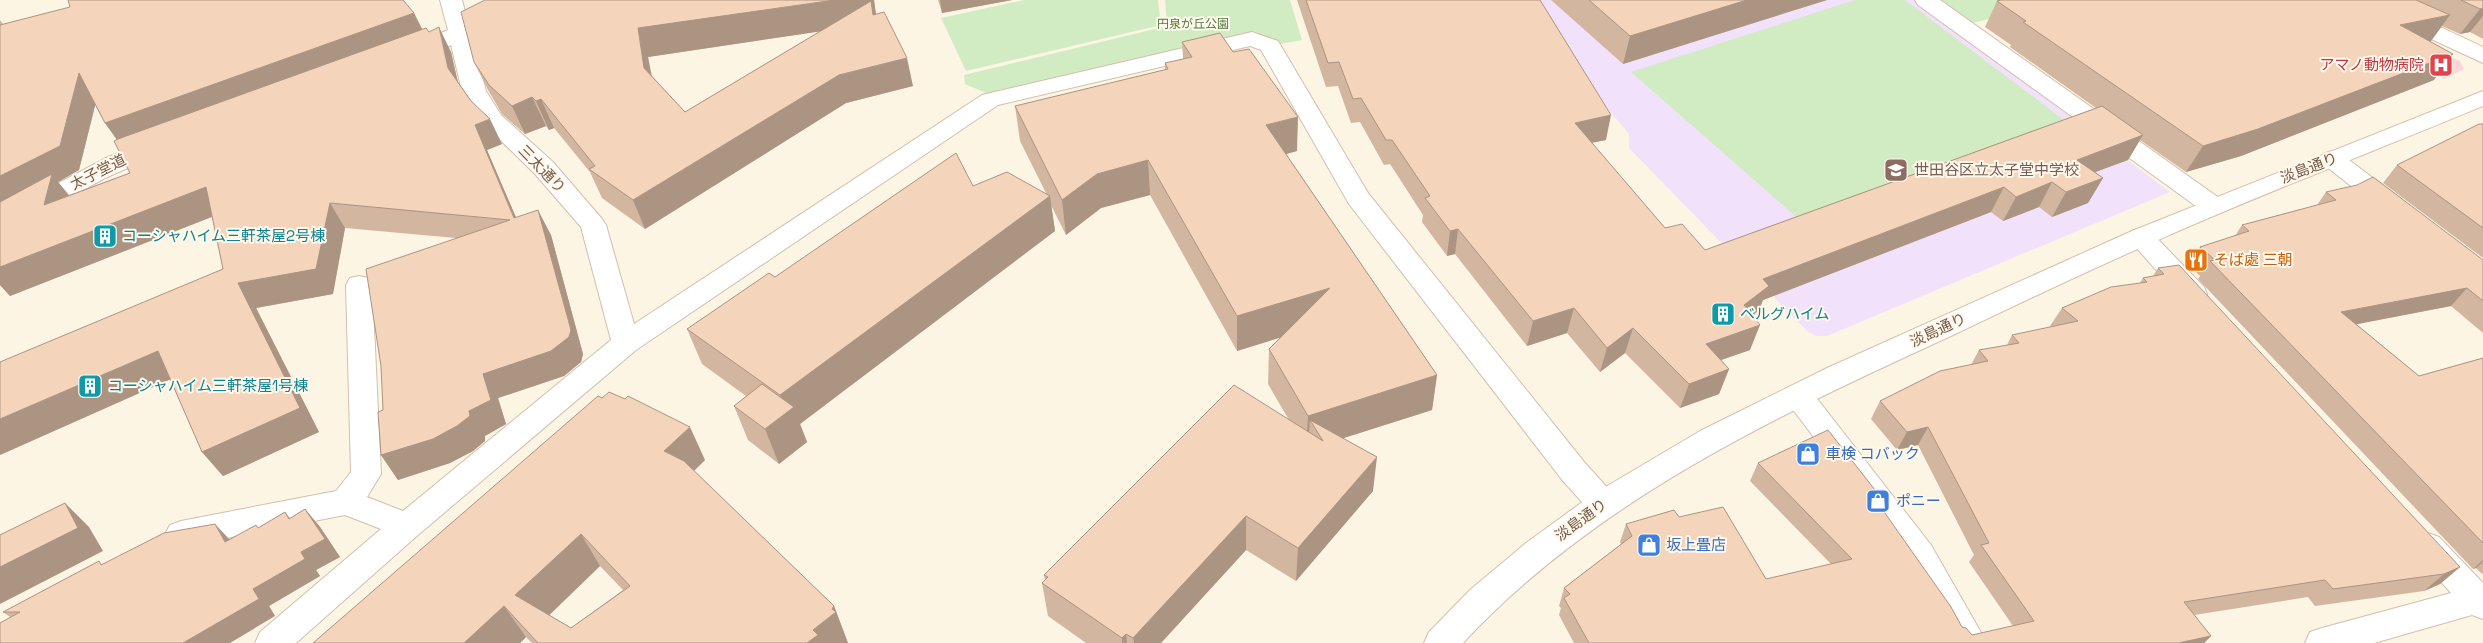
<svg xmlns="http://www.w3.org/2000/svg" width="2483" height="643" font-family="'Space Grotesk','Noto Sans JP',sans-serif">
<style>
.education{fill:#f2e1fa}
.medical{fill:#fcd7da}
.green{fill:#d1ecc2}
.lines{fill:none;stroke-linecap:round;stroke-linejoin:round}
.street-casing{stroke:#d1bfac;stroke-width:2}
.secondary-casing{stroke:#d5bfaa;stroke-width:2}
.street{fill:#fff;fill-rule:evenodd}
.secondary{fill:#fff;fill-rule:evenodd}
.wall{fill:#d2b6a0;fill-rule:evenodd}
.shaded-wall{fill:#ab9482}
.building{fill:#f4d4ba;stroke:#ab9482;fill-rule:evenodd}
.labels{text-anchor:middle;stroke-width:4;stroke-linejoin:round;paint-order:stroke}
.far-park-label{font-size:12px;fill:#4f7e40;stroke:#fff8ec}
.health-label{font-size:15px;fill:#be3a42;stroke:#fff8ec;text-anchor:end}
.street-label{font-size:15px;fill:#775b48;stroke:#fff8ec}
.education-label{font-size:15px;fill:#785e54;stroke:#fff8ec;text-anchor:start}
.culture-label{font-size:15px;fill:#0d838f;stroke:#fff8ec;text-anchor:start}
.food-label{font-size:15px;fill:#c56008;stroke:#fff8ec;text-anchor:start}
.shop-label{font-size:15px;fill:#366cbe;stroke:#fff8ec;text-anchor:start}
</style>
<rect width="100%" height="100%" fill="#fdf5e4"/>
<path class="education" d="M1517,0h398l255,192 -343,144h-10l-10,-5 -178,-183v-14z"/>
<path class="medical" d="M2424,44l36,17 4,8 -20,10 -47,-27z"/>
<path class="green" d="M1024,0h134l3,25 -195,46 -25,-53z
M1165,0h125l12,40 -22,4 -28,-10 -261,61 -26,-11 -1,-9 203,-49z
M1855,0h50l166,125 -268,98 -172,-151z
M1939,0h58l18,13 -43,10z"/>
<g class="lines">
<g class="street-casing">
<path id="street" d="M440,0h22l5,19 23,-19h23l-23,23 -19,12 15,56 15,24 52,47 49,57 4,6 28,99 348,-229 270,-63 26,9 90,152 217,270 29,32 5,9 -5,9 -11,4 -11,-4 -29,-32 -214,-277 -88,-154 -11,-4 -252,59 -362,245 -218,185 -122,108h-41l5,-11 121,-103 -36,-14 -164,32 -11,-4 -5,-9 5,-9 11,-4 155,-30 15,-19 -5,-187 4,-7 9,-2 9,2 4,7 9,189 -14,23 36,14 208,-171 -30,-113 -46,-53 -50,-49 -23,-34 -11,-46 -32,14 -8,2 -8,-2 -3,-5 3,-5 45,-19z
M1915,0h25l282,200 4,6 -4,6 -9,2 -9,-2 -286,-207z
M157,138l9,3 3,5 -3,5 -61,27 -96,53 -9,3v-20l108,-57z
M2332,151l9,3 60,45 4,6 -4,6 -9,2 -9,-2 -60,-47 -3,-5 3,-5z
M2141,228l9,3 54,56 3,7 -3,7 -10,3 -10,-3 -52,-58 -4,-6 4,-6z
M1798,384l10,3 123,158 56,98h-35l-43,-80 -121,-160 -4,-8 4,-8z
M2428,533l11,4 44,46v36l-11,-4 -98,28h-69l5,-11 12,-4 129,-35 -34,-38 -5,-9 5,-9z"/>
</g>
<g class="secondary-casing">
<path id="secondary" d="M2355,0h28l100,47v16l-125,-58z
M2483,91v15c-111,46 -224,89 -334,138 -66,29 -131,60 -196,91 -176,81 -356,164 -490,308h-39l5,-11 41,-42 56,-47 66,-48 108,-64 127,-63 305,-137z"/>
</g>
<use href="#street" class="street"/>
<use href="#secondary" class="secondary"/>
</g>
<path class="wall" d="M485,0h389l2,14 37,72 -67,17 -201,126 -43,-31 -12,-26 -36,-44 -5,2 -3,-4 -21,8 -23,-20 -14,-24 -14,-28zM821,31l-136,81 -33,-36 -4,-19z
M938,0h74l-70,13z
M1297,0h243l66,140 -15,3 74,85 40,22 391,-142 -86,-61 1,-2 -26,-18 12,-26 4,-1h482v39l-13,-7 -10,2 -18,-8 -11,15h-2l5,39 -193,76 -55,16 -46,-32 -12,20 -33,12 8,6 -15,25 -36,14 -13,-10 -36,14 -12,-9 -228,88 -4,10 -6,6 -3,34 -29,10 8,9 -10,25 -39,14 -55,-55 -25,19 -33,-39 -40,13 -72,-92 -8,2 -25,-34 1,-7 -33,-51 -6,1 -24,-43 -9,1 -13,-37 -12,1z
M1551,0h276l-204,64z
M414,13l8,16 7,3 22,20 7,30 44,62 -15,6 29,68 35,17 32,119 -2,8 -17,14 -66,22 8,26 -21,12v5l-12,10 -23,12 -52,17 -17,-25 2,-45 73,-172 -111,-10 -12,66 -77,14 63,124 -96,44 -21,-24 -32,-73 -170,76 223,-186 -11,-52 -202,79 -10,-11v-265l3,4zM95,105l10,18 12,17 13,33 -61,22 -11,-13 21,-12z
M1182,42l115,109 -11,3 151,221 -5,35 -89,28 30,53 -77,90 -50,-31 -85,93h-75l-38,-27 -6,-33 3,-3 -1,-5 245,-155 -21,-36 1,-35 12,-12 -44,14 -87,-156 -49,13 -35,27 -15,-30 4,26 -255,193 7,18 -28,22 -31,-24 -14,-34 12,-10 -44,-32 -15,-35 88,-52 198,-91 73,7 -26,-52 -5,-35 150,-36v-7l18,-4z
M2483,124v134l-100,-75 14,-18z
M2326,192l157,68v73l-32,-27 -95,18 63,52 64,-18v215l-1,1 -6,-6 -3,1 -275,-290 2,-3 -12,-12 12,-17 35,-11 7,-11 75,-20z
M2158,268l302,299 -20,17 -16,7 -109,15 -7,-9 -114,18 17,21 -7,7h-630l-15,-28 2,-7 -2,-2 5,-18 57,-44 -1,-2 6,-18 53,-7 87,62 65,-15 -81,-83 8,-18 128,41 -4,6 80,117 10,8 41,-9 -44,-64 5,-7 -56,-110 -21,5 -26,-31 9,-18 91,-36 8,-15 28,-5 5,-10 39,-8 -1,-1 12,-18 78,-25 3,-5 10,-2z
M705,460l-11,11 140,135 14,37h-316l-6,-6 -6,6h-207zM600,566l23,24 -52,38 -22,-13z
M305,509l15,18 20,30 -24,13 4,6 -51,30 6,10 -265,1 -7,-5 99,-48 128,-24 28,-12 27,-16 5,6z"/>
<path class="shaded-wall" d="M835,0h39l3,23 -229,34 7,40 -11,-29 -6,-40z
M940,0h72l-70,13z
M1747,0h80l-204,64 7,-28z
M2483,8v8l-13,16 -10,2 20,-25z
M414,13l12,24 -303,111 -18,-25z
M2450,15l-19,26 -49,10 18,-26z
M439,27l12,25 9,40 -12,-24z
M2453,54l-19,26 -193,76 -55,16 17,-26z
M907,58l6,28 -67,17 -201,126 -12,-29 206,-125z
M79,73l18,25 -18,72 -21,12 14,17 -8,31 -64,-18v-36z
M532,97l14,29 -21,8 -13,-28z
M541,99l13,29 -5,2 -13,-29z
M1611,115l-5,25 -37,7 6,-24z
M1298,117l-1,34 -32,9 1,-35z
M490,119l12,25 -15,6 40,93 -13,-25 -39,-93z
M2143,135l-15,25 -65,24 14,-24z
M1148,160l2,35 -49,13 -35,27 -4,-35 35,-26z
M2103,178l-15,25 -36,14 14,-25z
M2052,182l-13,25 -36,14 13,-24z
M206,187l18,25 -214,84 -10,-11v-18z
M2004,187l-13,25 -228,88 -4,10 -24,19 9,-24 19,-26z
M1050,196l5,35 -255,193 7,18 -28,22 -14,-35 21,-16 -6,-18z
M330,203l15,25 -12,66 -77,14 63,124 -96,44 -21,-24 36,-169z
M538,210l13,25 32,119 -2,8 -17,14 -66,22 8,26 -21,12v5l-12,10 -23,12 -52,17 -17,-25 88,-44z
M1458,229l-3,25 -8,2 3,-25z
M1330,288l-2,35 -91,28v-35z
M2467,288l-16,18 -124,24 14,-18z
M1574,308l-7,25 -40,13 6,-25z
M1760,325l-10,25 -52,18 8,-24z
M1633,328l-8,25 -25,19 7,-24z
M158,351l20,25 -178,79v-36z
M1729,369l-10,25 -39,14 9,-24z
M1437,375l-5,35 -110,35 1,-4 -13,-21 -2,29 -2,1 2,-34z
M690,427l15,33 -25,24 -16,-33z
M1928,427l-10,18 -21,5 10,-18z
M1377,457l-4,34 -77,90 2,-33z
M65,503l24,24 14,24 -103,53v-37z
M1886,504l-10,18 4,-16z
M305,509l15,18 20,30 -24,13 4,6 -51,30 6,10 -45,27h-47l118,-91z
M1246,516v34l-85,93h-27l-1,-5z
M215,524l16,17 -6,1z
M581,534l19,32 -63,61 -22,-32z
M2483,560v2l-7,6 -3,1z
M2460,567l-20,17 -16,7 20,-17z
M504,606l22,31 -6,6h-56z
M834,606l14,37h-41l6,-13z
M1126,634l1,9h-5v-5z
M2211,636l-7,7h-26z"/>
<path class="building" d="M68,0h335l11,13 -309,110 -26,-50 -19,73 -60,30v-151l70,-18z
M485,0h350l-197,28 6,40 41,44 186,-111 2,14 11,-3 23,46 -68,17 -206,125 -44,-31 6,-3 -54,-67 -5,2 -4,-4 -20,9 -23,-21 -15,-23 -13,-50z
M1306,0h234l71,115 -36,8 90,105 17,-4 23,26 397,-144 41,29 -66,25 26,18 -37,14 -14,-10 -36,15 -12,-10 -241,92 6,7 -25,19 16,20 -54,19 23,25 -40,15 -56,-56 -26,20 -33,-40 -41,13 -75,-92 -8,2 -25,-33 5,-2 -38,-56h-6l-25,-42 -8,1 -14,-37 -11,1z
M1589,0h158l-117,36z
M2001,0h415l34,15 -50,10 53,29 -195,75 -55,17 -180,-124 3,-1 -29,-20z
M2461,0h22v8l-3,1z
M439,27l9,41 23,33 19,18 -15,6 39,93 24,-8 33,120 -2,7 -18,14 -68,23 8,26 -22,11 1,5 -13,10 -24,13 -52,16 -3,-43 5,-2 -2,-44 -15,-97 144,-49 -180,-17 -14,66 -78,14 62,125 -98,44 -44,-101 -158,68v-57l223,-93 -17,-82 -206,80v-65l52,-28 -8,31 86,-32 -16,-32 4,-2 308,-111 3,4z
M1220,33l13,19 16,-3 49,68 -32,8 171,250 -129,41 -39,-67 61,-61 -93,28 -89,-156 -51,14 -35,26 -47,-94 153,-37 -3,-6 27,-6 -10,-15z
M2479,124h4v104l-86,-63z
M956,153l17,33 34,-14 43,24 -270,199 -93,-66 82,-56 6,4z
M2373,177l110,83v41l-16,-13 -126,24 78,64 64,-18v185l-273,-282 5,-1 -15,-13 49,-16 -7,-6 94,-25 -10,-8 31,-7z
M2179,265l281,302 -16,7 -111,15 -8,-9 -141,22 27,34 -33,7h-589l-25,-45 6,-4 -6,-6 68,-52 -6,-12 48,-14 5,7 44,-10 43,72 86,-20 -94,-96 70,-33 58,74 -6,2 71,101 11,20 4,1 6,7 62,-14 -53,-76 8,-2 -61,-116 -21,5 -27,-31 60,-30 48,-10 -9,-11 40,-7 -7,-8 66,-14 -16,-13 49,-21 36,-5 -4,-4 21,-4 -6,-6z
M762,384l32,23 -29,22 -31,-23z
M1234,385l89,56 -13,-21 67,37 -79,91 -52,-32 -113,122 -7,-4 -4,4 -80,-55 6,-6 -4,-2z
M609,392l16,7 3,-3 62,31 -26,24 20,10 150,145 -2,3 4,3 -23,18 5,5 -11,8h-269l-34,-37 -40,37h-151l285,-247 4,2zM581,534l49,52 -59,42 -56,-33z
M65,503l13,25 -78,39v-32z
M305,509l20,30 -24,13 4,7 -52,30 6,10 -76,44h-183v-20l20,-11h-17l96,-51 2,4 63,-32 51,-9 10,18 31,-17 2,3 27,-16 4,7z"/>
<defs>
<g id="hospital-square" transform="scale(1.25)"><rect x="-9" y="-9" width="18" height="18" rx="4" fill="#e0444e" stroke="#fff8ec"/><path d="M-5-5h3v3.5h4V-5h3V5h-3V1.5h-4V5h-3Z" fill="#fff"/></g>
<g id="school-square" transform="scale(1.25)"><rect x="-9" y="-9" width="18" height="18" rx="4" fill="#8d6e63" stroke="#fff8ec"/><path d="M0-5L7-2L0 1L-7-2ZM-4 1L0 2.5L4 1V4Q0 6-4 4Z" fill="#fff"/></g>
<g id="building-square" transform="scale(1.25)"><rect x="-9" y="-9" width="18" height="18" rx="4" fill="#0f9aa8" stroke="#fff8ec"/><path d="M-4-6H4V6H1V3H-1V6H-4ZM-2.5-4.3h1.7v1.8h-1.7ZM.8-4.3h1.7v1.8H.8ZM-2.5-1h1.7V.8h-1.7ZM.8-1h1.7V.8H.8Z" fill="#fff"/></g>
<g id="restaurant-square" transform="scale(1.25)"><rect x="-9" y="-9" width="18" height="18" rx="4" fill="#e8710a" stroke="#fff8ec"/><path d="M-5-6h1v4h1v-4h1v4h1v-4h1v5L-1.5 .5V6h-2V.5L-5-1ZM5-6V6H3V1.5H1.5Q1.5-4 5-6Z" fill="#fff"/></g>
<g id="shop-square" transform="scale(1.25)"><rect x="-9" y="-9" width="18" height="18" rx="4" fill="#3f7fe0" stroke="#fff8ec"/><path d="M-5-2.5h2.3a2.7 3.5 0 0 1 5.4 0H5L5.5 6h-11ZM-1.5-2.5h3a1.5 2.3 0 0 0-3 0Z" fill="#fff"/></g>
</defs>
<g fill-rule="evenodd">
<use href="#hospital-square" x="2441" y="65"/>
<use href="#school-square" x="1896" y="170"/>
<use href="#building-square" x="105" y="236"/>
<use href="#restaurant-square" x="2196" y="260"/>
<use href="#building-square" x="1723" y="314"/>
<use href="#building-square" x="90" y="386"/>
<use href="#shop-square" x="1808" y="454"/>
<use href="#shop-square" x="1878" y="501"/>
<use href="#shop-square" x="1649" y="545"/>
</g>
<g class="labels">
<g class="far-park-label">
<text x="1193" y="28">円泉が丘公園</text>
</g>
<g class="health-label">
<text x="2424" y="70">アマノ動物病院</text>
</g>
<g class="street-label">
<text transform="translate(2309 168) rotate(-21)" y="5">淡島通り</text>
<text transform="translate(542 169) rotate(46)" y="5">三太通り</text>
<text transform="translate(98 172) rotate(-27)" y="5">太子堂道</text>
<text transform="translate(1938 330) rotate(-25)" y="5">淡島通り</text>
<text transform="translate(1581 520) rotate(-36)" y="5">淡島通り</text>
</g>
<g class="education-label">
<text x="1914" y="175">世田谷区立太子堂中学校</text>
</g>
<g class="culture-label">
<text x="122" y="241">コーシャハイム三軒茶屋2号棟</text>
<text x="1740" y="319">ベルグハイム</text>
<text x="108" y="391">コーシャハイム三軒茶屋1号棟</text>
</g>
<g class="food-label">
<text x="2214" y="265">そば處 三朝</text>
</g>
<g class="shop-label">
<text x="1826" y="459">車検 コバック</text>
<text x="1896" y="506">ポニー</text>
<text x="1666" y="550">坂上畳店</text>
</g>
</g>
</svg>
